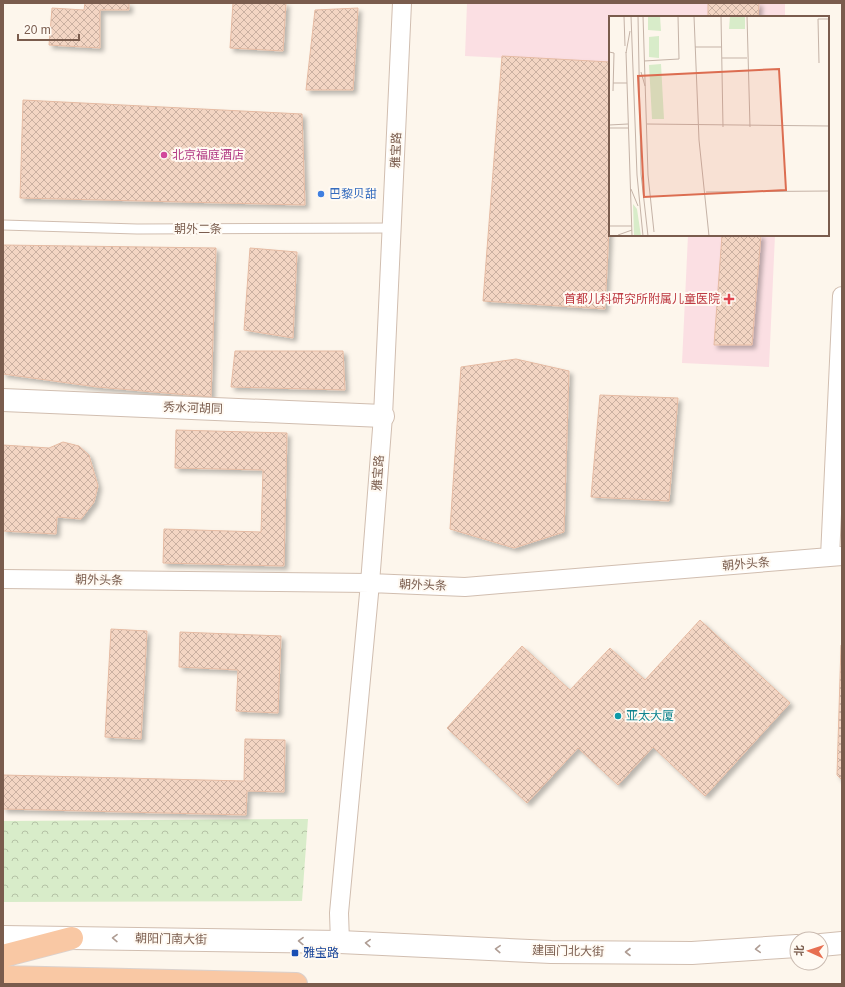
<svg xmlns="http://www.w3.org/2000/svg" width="845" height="987" font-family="Arial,'Noto Sans SC',sans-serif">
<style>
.medical{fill:#fbdfe3}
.forest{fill:url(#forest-crowns)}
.building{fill:url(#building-cross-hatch);stroke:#e6bba3;filter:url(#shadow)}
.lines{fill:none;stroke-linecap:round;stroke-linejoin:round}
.service-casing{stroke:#d1beb0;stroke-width:11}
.minor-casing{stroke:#d1beb0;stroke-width:20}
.tertiary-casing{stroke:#d1beb0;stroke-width:24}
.trunk-casing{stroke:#dad1cd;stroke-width:24}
.service{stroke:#fff;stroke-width:9}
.minor{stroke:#fff;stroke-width:18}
.tertiary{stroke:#fff;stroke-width:22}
.trunk{stroke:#f9c8a4;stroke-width:22}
.oneway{stroke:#af9d94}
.hotel-dot{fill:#d1479c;stroke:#fffaf3;stroke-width:1.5}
.shop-dot{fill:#3f7fe0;stroke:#fffaf3;stroke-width:1.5}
.health-dot{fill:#e0444e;stroke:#fffaf3;stroke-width:1.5}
.culture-dot{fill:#0f9aa8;stroke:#fffaf3;stroke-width:1.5}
.transit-dot{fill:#1a4fb4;stroke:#fffaf3;stroke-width:1.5}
.labels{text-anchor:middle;stroke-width:4;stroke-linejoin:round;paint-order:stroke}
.street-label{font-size:12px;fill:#7a5c4d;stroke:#fffaf3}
.hotel-label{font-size:12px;fill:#b23c85;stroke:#fffaf3;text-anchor:start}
.shop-label{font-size:12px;fill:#366cbe;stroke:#fffaf3;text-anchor:start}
.health-label{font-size:12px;fill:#be3a42;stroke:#fffaf3;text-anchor:end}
.culture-label{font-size:12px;fill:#0d838f;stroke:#fffaf3;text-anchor:start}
.transit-label{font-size:12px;fill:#164399;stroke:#fffaf3;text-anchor:start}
.inset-road{fill:none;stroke:#c5b3a7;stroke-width:1}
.view{fill:#dc6d51;fill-opacity:0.15;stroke:#dc6d51;stroke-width:2}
.inset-edge{fill:none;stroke:#7a5c4d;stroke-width:2}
</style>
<defs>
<pattern id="forest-crowns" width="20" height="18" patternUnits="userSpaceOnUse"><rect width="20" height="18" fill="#d8ecc9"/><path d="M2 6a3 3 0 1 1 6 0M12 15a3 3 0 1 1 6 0" fill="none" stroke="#b4c2a5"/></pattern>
<pattern id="building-cross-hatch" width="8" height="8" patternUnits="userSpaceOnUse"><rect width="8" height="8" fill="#f3d5c3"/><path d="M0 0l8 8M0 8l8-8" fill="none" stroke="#cab0a1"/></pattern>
<filter id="shadow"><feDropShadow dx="3.5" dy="3.5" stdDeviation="2" flood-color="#0004"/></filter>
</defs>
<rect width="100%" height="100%" fill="#fdf6ec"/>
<path class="medical" d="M467,3h318v14h-175v46l-145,-7z
M688,235h87l-6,132 -87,-4z"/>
<path class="forest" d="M308,819l-6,82 -299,1v-81z"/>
<path class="building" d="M85,3h44v7h-29v38l-51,-3 3,-37 32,2z
M233,3h53l-3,48 -53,-3z
M708,3h51l-1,14h-50z
M358,8l-5,82h-47l9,-80z
M502,56l108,6v147l-5,100 -122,-8z
M23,100l279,14 3,91 -285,-7z
M722,235h39l-9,110h-38z
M3,245l213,3 -5,149 -114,-10 -94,-13z
M250,248l47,4 -4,86 -49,-8z
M235,351h108l2,39 -114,-3z
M516,359l53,12 -5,161 -50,16 -64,-19 11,-162z
M600,395l78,3 -9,103 -78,-4z
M176,430l111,3 -3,133 -121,-3 1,-34 97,3 2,-62 -88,-2z
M63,442l16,4 10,9 9,31 -4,16 -13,17 -24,-2 -1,17 -53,-3v-86l46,3z
M700,620l90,83 -85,93 -52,-49 -35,38 -40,-37 -51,55 -80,-75 75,-82 48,44 40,-42 35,32z
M111,629l36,2 -6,108 -36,-2z
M180,632l101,4 -3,77 -42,-2 2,-41 -59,-3z
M841,645l1,1v134l-5,-5z
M245,739l40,1 -1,52 -37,-1 -1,24 -243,-6v-34l241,6z"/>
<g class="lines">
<g class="service-casing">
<path id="service" d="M3,225l134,4 256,-1"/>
</g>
<g class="minor-casing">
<path id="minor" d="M830,557l12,-261
M3,579l367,4 95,4 377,-31
M340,942l-1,-29 31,-330 13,-167 19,-413"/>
</g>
<g class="tertiary-casing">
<path id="tertiary" d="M3,400l380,16
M3,937l337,5 211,10 141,1 105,-7
M821,945l21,-2"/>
</g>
<g class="trunk-casing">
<path id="trunk" d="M3,956l69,-18
M3,977l293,7"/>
</g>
<use href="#service" class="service"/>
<use href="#minor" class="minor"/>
<use href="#tertiary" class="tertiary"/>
<use href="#trunk" class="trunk"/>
</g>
<defs><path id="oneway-chevron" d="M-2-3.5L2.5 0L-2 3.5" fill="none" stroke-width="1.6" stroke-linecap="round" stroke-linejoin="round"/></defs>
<g class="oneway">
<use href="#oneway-chevron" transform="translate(115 938) rotate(-179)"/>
<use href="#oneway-chevron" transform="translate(301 941) rotate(-179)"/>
<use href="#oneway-chevron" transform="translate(368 943) rotate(-177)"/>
<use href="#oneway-chevron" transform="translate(498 949) rotate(-177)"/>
<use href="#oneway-chevron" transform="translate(758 949) rotate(176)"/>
<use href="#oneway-chevron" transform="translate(628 952) rotate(-180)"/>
</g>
<circle class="hotel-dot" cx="164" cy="155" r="4"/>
<circle class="shop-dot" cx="321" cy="194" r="4"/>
<path class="health-dot" d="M727 293h4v4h4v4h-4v4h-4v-4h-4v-4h4z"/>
<circle class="culture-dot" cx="618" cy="716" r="4"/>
<rect class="transit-dot" x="291" y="949" width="8" height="8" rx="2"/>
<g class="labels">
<g class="street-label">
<text transform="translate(396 150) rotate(-88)" y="4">雅宝路</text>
<text x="198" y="233">朝外二条</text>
<text transform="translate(193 408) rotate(2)" y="4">秀水河胡同</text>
<text transform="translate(378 473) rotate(-86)" y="4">雅宝路</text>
<text transform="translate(746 564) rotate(-5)" y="4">朝外头条</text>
<text transform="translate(99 580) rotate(1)" y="4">朝外头条</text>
<text transform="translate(423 585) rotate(2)" y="4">朝外头条</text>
<text transform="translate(171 939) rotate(1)" y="4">朝阳门南大街</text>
<text transform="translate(568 951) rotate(1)" y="4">建国门北大街</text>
</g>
<g class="hotel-label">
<text x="172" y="159">北京福庭酒店</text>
</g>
<g class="shop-label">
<text x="329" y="198">巴黎贝甜</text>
</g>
<g class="health-label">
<text x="720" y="303">首都儿科研究所附属儿童医院</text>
</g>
<g class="culture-label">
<text x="626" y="720">亚太大厦</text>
</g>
<g class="transit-label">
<text x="303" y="957">雅宝路</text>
</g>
</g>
<g transform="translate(609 16)">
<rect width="220" height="220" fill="#fdf6ec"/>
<path d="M39,0h12l1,15 -13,-1zM50,20v22l-10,-1v-20zM52,48l3,55h-12l-3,-54zM24,188l4,5 4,27h-7z" fill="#d8ecc9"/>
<path d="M121,0h15v13h-16z" fill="#d8ecc9"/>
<path class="inset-road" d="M15,0l1,30M22,0l6,159 6,61M29,0l3,158 7,62M34,0l5,159 6,57M85,0l5,124 10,96M112,0l2,111M138,0l3,111M86,31h27M0,36l5,1 -1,38M17,36l6,184M17,37l4,-22M113,42h25M35,45l35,-2 -1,-43M210,47l-1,-44h11M32,56l4,14M4,67h14M38,108l182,2M0,109l19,-1M0,112h19M22,173l7,17M97,176l123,-1M0,210h23M9,219l14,-5"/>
<path class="view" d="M170,53l7,121 -142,7 -6,-121z"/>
<rect width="220" height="220" class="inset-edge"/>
</g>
<rect width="845" height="987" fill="none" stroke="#7a5c4d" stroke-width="8"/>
<g transform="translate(809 951) rotate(273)"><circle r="19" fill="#fffaf3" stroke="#cabbb1"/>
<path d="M0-3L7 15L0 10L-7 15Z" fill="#e76f51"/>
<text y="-6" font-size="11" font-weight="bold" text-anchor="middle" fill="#7a5c4d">北</text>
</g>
<path d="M18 34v6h61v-6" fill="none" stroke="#7a5c4d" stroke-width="2"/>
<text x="24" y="34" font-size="12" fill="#7a5c4d" stroke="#fffaf3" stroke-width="3" paint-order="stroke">20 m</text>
</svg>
